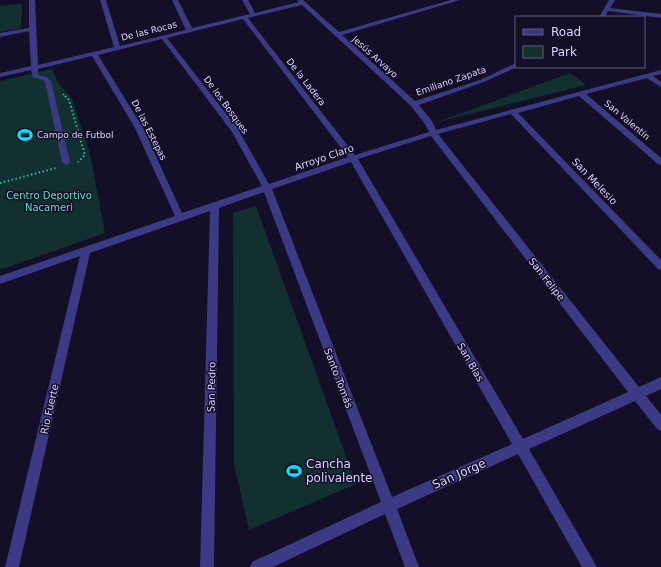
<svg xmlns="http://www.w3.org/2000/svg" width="661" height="567" font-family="'DejaVu Sans',sans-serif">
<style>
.green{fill:#12302f}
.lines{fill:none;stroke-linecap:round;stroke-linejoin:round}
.path-far1{stroke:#2fb8b0;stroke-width:1.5;stroke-dasharray:1.5 2;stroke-linecap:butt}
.path{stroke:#2fb8b0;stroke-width:2;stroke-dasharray:1.5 2.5;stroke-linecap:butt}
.minor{fill:#3d3a85;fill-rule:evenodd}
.labels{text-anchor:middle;stroke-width:3;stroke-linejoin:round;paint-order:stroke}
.far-street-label{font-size:9px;fill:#d9d4ff;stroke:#130f26}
.far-poi-label{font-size:9px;fill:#d9d4ff;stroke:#130f26;text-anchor:start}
.street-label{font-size:10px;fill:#d9d4ff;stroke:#130f26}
.park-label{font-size:10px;fill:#5fe0c0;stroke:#130f26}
.near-poi-label{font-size:12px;fill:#d9d4ff;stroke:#130f26;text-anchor:start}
.near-street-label{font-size:12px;fill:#d9d4ff;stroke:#130f26}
</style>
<rect width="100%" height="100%" fill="#130f26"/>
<path class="green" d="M22,4l-1,24 -21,4v-26z
M52,69l7,15 13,15 18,55 15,79 -105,37v-189z
M570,73l16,12 -148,37z
M256,206l100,278 -107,46 -15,-66 -1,-251z"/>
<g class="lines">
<path class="path-far1" d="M63,94l3,3"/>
<path class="path" d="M65,96l4,4 16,55 -7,7
M0,183l56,-15"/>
<path class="minor" d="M29,0h6l3,65 76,-18 -14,-47h6l14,46 66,-16 -14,-30h6l14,28 58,-14 -8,-14h6l7,13 44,-11 -2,-2h6l36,32 112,-32h9l-118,35 73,66 65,-21 36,-17 1,4 -33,15 -65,23 13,16 4,9 225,-60v4l-8,2 8,6v5l-14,-9 -61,16 75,64v7l-3,-1 -79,-68 -61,17 143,147v10l-3,-1 -147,-155 -73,20 201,253 22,-10v12l-15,7 15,19v16l-4,-2 -22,-28 -106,48 68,118h-15l-64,-113 -121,55 22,58h-14l-20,-53 -112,53h-23l2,-5 129,-60 -117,-310 -45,16 -5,359h-14l10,-356 -120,42 -71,314h-14l75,-311 -80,28v-8l175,-60 -40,-88 -43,-72 -54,13v6l9,2 4,4 19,81 -4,3 -4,-3 -17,-80 -2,-2 -10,-3 -2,-7 -31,7v-4l31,-7 -2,-35 -29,6v-4l29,-5zM302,5l109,101 14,18 4,8 -74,23 -107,-137zM243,19l105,138 -79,27 -31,-55 -71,-91zM162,39l70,93 30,54 -80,27 -39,-85 -45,-73zM431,136l197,256 -105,47 -165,-280zM351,162l161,282 -120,53 -120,-308z
M609,0h6l-5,8 51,6v4l-53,-7 -3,6h-6z"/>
</g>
<defs>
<g id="stadium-bare" transform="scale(1.2)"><path d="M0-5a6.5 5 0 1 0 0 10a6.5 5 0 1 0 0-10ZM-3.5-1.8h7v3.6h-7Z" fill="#00e5ff" stroke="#130f26" stroke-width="2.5" paint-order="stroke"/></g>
</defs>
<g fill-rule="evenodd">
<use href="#stadium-bare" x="25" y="135"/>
<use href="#stadium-bare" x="294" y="471"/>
</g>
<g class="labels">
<g class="far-street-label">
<text transform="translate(149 31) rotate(-14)" y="3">De las Rocas</text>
<text transform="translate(375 57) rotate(42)" y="3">Jesús Arvayo</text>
<text transform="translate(451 81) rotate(-19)" y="3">Emiliano Zapata</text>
<text transform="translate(306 82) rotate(52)" y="3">De la Ladera</text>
<text transform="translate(226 105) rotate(54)" y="3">De los Bosques</text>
<text transform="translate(627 120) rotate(40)" y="3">San Valentín</text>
<text transform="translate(149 130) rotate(63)" y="3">De las Estepas</text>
</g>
<g class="far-poi-label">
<text x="37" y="138">Campo de Futbol</text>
</g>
<g class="street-label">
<text transform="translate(324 157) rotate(-19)" y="4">Arroyo Claro</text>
<text transform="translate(595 181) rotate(46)" y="4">San Melesio</text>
<text transform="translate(547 279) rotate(52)" y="4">San Felipe</text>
<text transform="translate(471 362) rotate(60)" y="4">San Blas</text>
<text transform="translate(339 378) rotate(69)" y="4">Santo Tomás</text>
<text transform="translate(211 387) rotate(-89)" y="4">San Pedro</text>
<text transform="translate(49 409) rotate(-77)" y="4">Rio Fuerte</text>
</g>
<g class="park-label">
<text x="49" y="199">Centro Deportivo<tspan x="49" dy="12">Nacameri</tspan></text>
</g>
<g class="near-poi-label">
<text x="306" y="468">Cancha<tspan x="306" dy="14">polivalente</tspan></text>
</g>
<g class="near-street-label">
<text transform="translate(459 474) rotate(-24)" y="4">San Jorge</text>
</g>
</g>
<rect x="515" y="16" width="130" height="52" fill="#130f26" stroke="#625e7d"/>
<rect x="523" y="29" width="20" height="6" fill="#3d3a85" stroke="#625e7d"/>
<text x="551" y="36" font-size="12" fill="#d9d4ff">Road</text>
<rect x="523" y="46" width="20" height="12" fill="#12302f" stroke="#625e7d"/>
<text x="551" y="56" font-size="12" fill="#d9d4ff">Park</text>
</svg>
